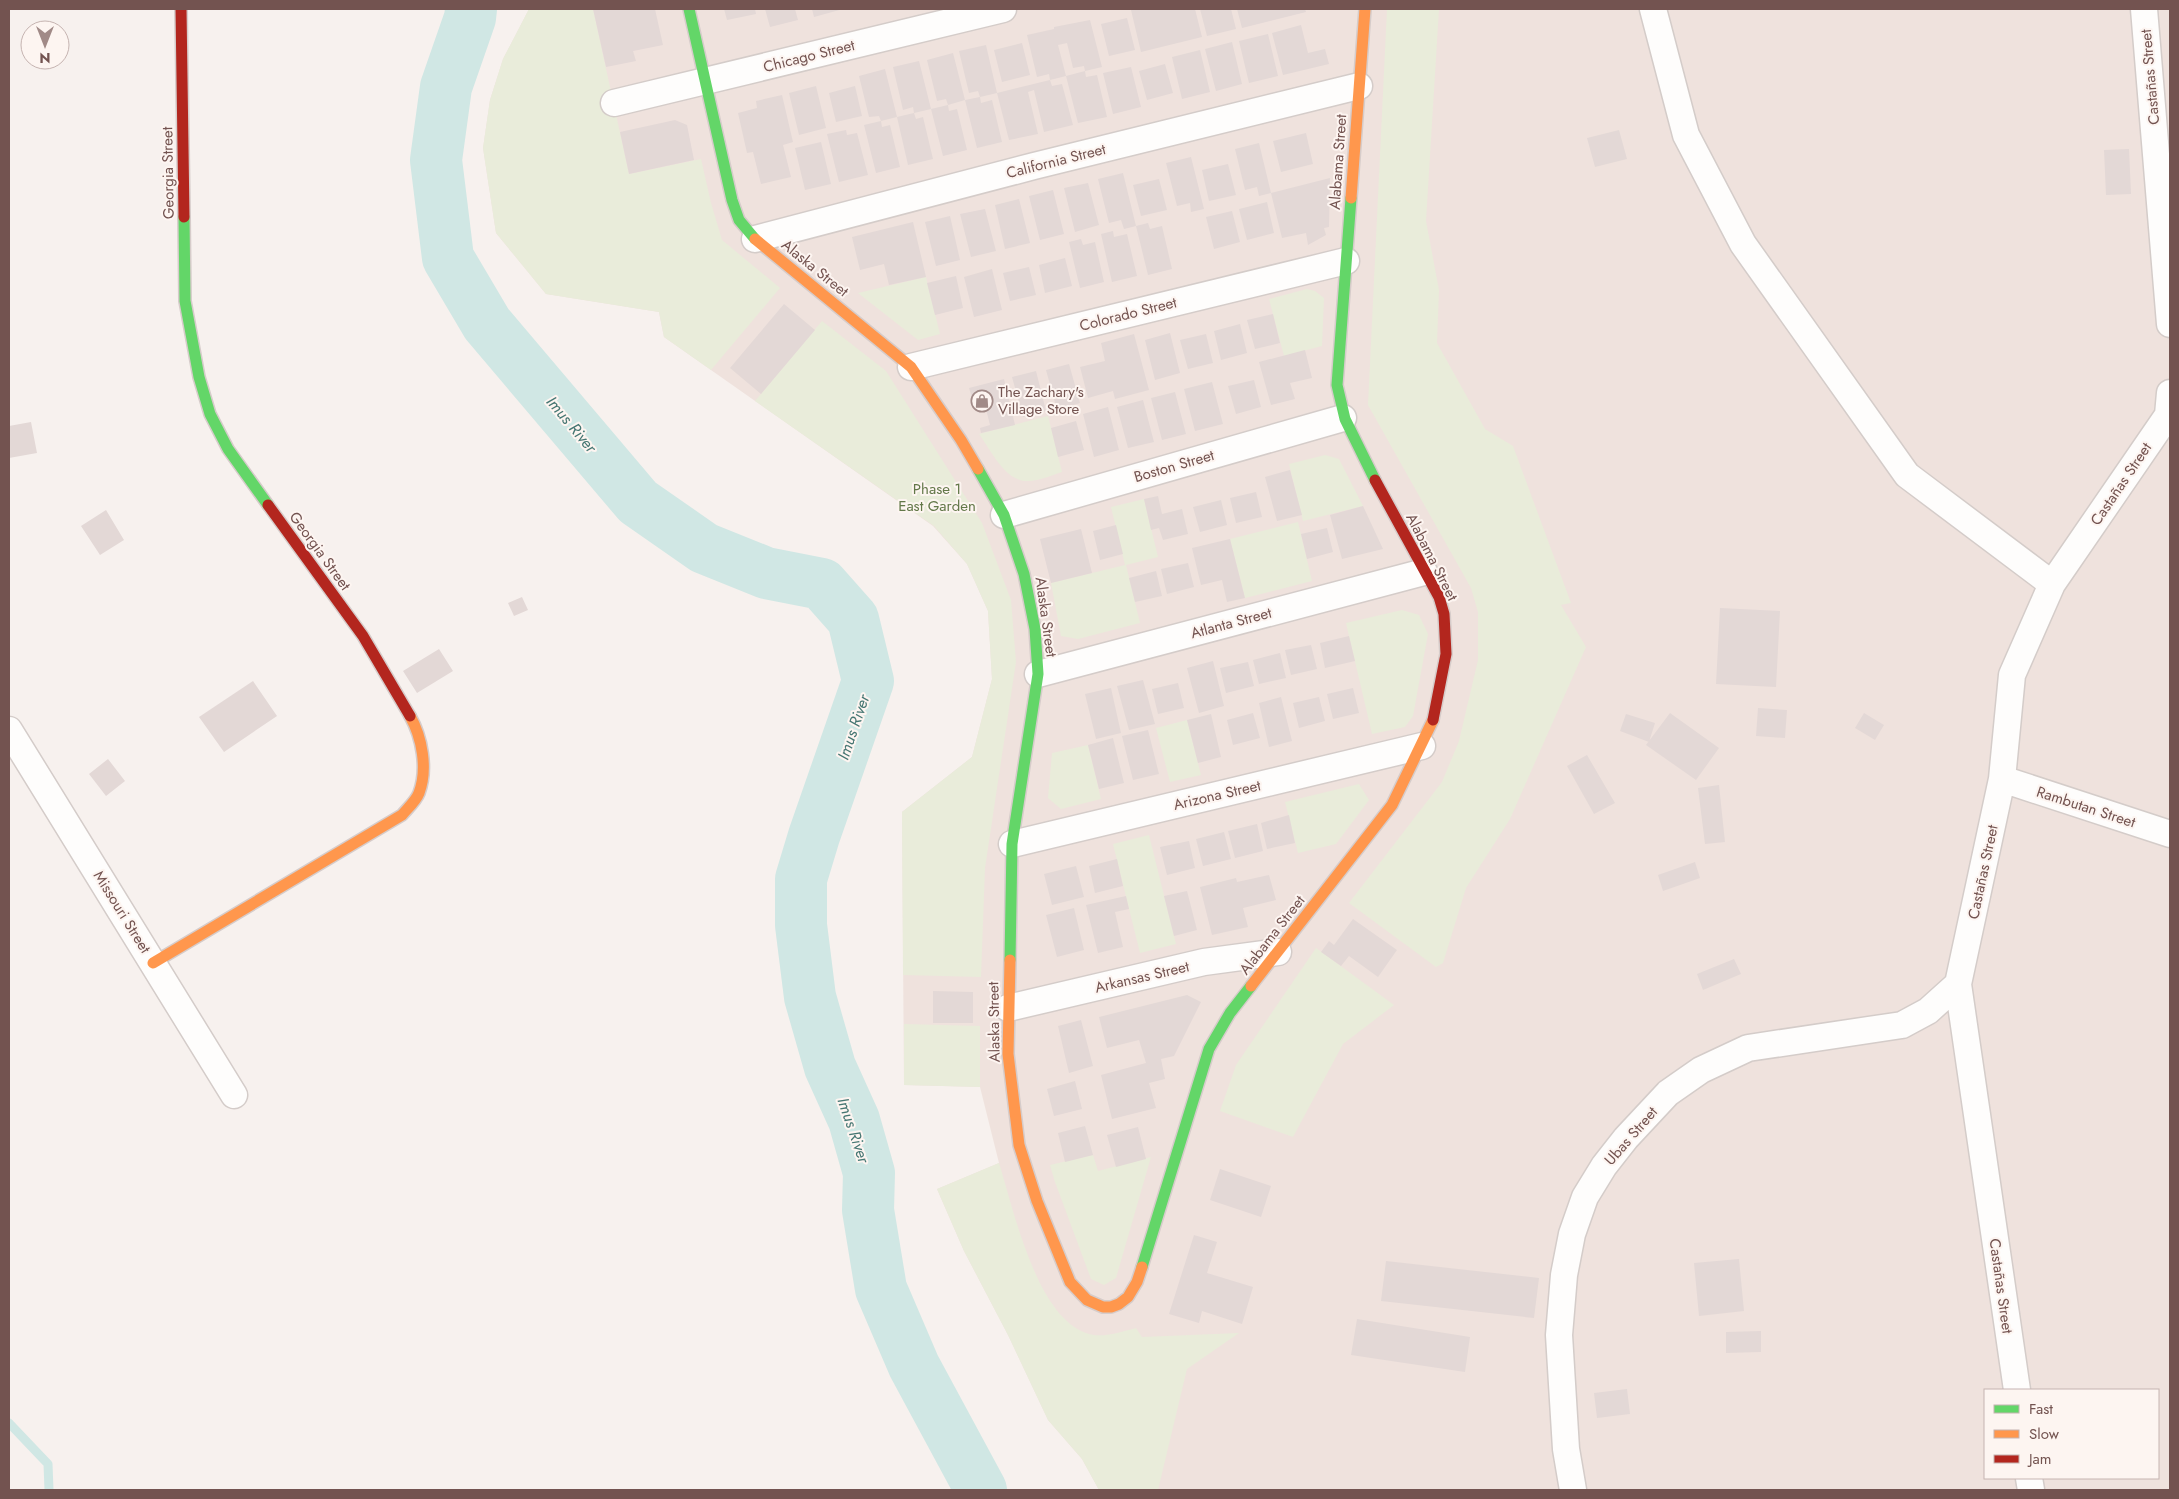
<svg xmlns="http://www.w3.org/2000/svg" width="2179" height="1499" font-family="Jost,sans-serif">
<style>
.residential{fill:#efe2dd;fill-rule:evenodd}
.green{fill:#e9ecda}
.lines{fill:none;stroke-linecap:round;stroke-linejoin:round}
.stream{stroke:#d0e7e4;stroke-width:9}
.river{stroke:#d0e7e4;stroke-width:52}
.building{fill:#e3d8d6}
.street-casing{stroke:#d4ccc9;stroke-width:29}
.fast-casing{stroke:#d6ccca;stroke-width:14}
.slow-casing{stroke:#d6ccca;stroke-width:14}
.jam-casing{stroke:#d6ccca;stroke-width:14}
.street{stroke:#fefdfc;stroke-width:26}
.fast{stroke:#63d668;stroke-width:11}
.slow{stroke:#ff974d;stroke-width:11}
.jam{stroke:#b3261e;stroke-width:11}
.labels{text-anchor:middle;stroke-width:4;stroke-linejoin:round;paint-order:stroke}
.street-label{font-size:15px;fill:#735350;stroke:#fdf5f1}
.poi-label{font-size:15px;fill:#735350;stroke:#fdf5f1;text-anchor:start}
.park-label{font-size:15px;fill:#637849;stroke:#fdf5f1}
.water-label{font-size:16px;font-style:italic;fill:#457672;stroke:#fdf5f1}
</style>
<rect width="100%" height="100%" fill="#f7f1ee"/>
<path class="residential" d="M529,9h1641v1481h-1071l-17,-31 -34,-39 -40,-85 -44,-84 -27,-62 62,-26 -19,-76 -76,-2 -2,-273 70,-55 20,-78 -4,-68 -21,-47 -34,-38 -269,-189 -5,-25 -113,-18 -50,-61 -13,-85 7,-48 13,-41zM1985,1390h173v88h-173z"/>
<path class="green" d="M529,9h64l36,165 72,-15 10,44 11,37 58,48 -69,82 -47,-33 -5,-25 -113,-18 -50,-61 -13,-85 7,-48 13,-41z
M1387,9h52l-13,212 13,69 -2,53 48,86 28,17 58,157 -10,2 25,42 -76,172 -44,69 -23,75 -7,4 -87,-64 93,-121 17,-41 19,-81v-48l-7,-24 -103,-183z
M926,277l14,57 -22,6 -60,-47z
M1307,289l8,2 9,7 -2,48 -38,10 -15,-57z
M822,321l64,50 96,152 29,77 5,62 -31,206 -4,109 -78,-2 -1,-163 70,-55 20,-78 -4,-68 -21,-47 -33,-38 -179,-125z
M1048,416l14,56c-10,3 -23,9 -34,9 -23,1 -37,-31 -49,-47z
M1325,455l14,4 24,47 -60,15 -14,-57z
M1144,499l14,58 -32,8 14,58 -62,16 -17,-3 -10,-53 74,-18 -14,-58z
M1298,522l14,59 -67,17 -15,-59z
M1402,610l17,5 9,19 -15,82 -8,11 -33,7 -26,-111z
M1187,720l14,55 -31,7 -14,-54z
M1088,745l13,54 -40,10 -13,-11 4,-45z
M1359,784l10,16 -33,44 -38,9 -13,-51z
M1149,835l27,109 -36,9 -27,-109z
M1316,948l78,57 -51,39 -50,93 -73,-26 16,-46z
M904,1024l76,2v61l-76,-2z
M1093,1155l5,16 53,-14 -35,121 -12,7 -13,-6 -36,-97 -5,-17z
M999,1163c15,48 37,152 87,170 15,6 35,-1 50,-5l6,9 97,-4 -52,36 -29,121h-59l-17,-31 -34,-39 -40,-85 -44,-84 -27,-62z"/>
<g class="lines">
<path class="stream" d="M9,1423l39,41 1,26"/>
<path class="river" d="M471,9l-1,9 -24,69 -10,73 12,98 39,66 151,178 66,46 62,25 56,11 31,35 15,62 -54,155 -13,43v46l9,72 20,70 24,53 15,53 -1,37 13,79 33,77 67,124"/>
</g>
<path class="building" d="M593,9h62l8,36 -30,6 3,10 -30,6z
M724,9h31l1,5 -29,6z
M765,9h30l3,11 -28,7z
M812,9h31l-29,8z
M1135,9h60l7,28 -61,15 -10,-42z
M1200,9h31l5,20 -29,7z
M1237,9h68l1,3 -64,16z
M1127,18l8,32 -26,6 -8,-32z
M1090,20l12,47 -17,4 -1,-5 -11,2 -6,-25 -9,2 8,31 -16,4 -1,-6 -12,3 -10,-42 27,-6v-2z
M1301,25l7,28 17,-4 4,15 -46,11 -11,-42z
M1268,34l10,42 -29,7 -10,-42z
M1232,42l10,42 -26,7 -11,-42z
M1022,43l8,32 -28,7 -8,-32z
M986,45l11,48 -17,4 -2,-6 -9,2 -10,-42z
M1200,50l10,42 -28,7 -10,-42z
M953,53l12,47 -17,5 -2,-6 -9,2 -10,-41z
M919,61l12,48 -17,4 -1,-6 -10,3 -10,-43z
M1165,64l8,29 -26,7 -8,-29z
M1131,67l10,40 -28,7 -10,-41z
M885,69l12,48 -16,4 1,6 8,-2 10,42 -24,6 -12,-48 17,-4 -2,-5 -10,1 -10,-41z
M1085,71l1,6 11,-2 10,42 -29,6 -12,-47z
M1050,80l2,6 10,-2 11,41 -29,7 -10,-42 -6,2 10,42 -29,6 -12,-47z
M816,86l10,42 -27,7 -10,-42z
M855,86l7,30 -26,6 -7,-29z
M782,95l11,47 -10,3 8,32 -30,7 -8,-32 -6,1 -9,-40 19,-5 -1,-7z
M980,97l1,6 11,-3 10,42 -25,6 -12,-48z
M948,105l1,6 8,-2 10,41 -24,6 -12,-47z
M914,113l2,6 7,-2 10,42 -25,6 -11,-48z
M675,120l12,5 7,35 -65,14 -9,-42z
M846,130l1,5 10,-2 11,42 -29,7 -12,-48z
M1619,130l8,29 -32,8 -8,-29z
M1306,133l7,31 -32,8 -8,-31z
M821,142l10,42 -26,6 -10,-42z
M1259,143l12,50 -12,3 -2,-9 -12,3 -10,-41z
M2129,149l2,45 -25,1 -2,-45z
M1191,157l13,52 -13,3 -1,-9 -13,3 -11,-43z
M1228,164l8,31 -27,6 -7,-31z
M1123,173l13,53 -12,3 -3,-9 -12,3 -11,-44z
M1330,178l-1,49 -5,1 2,7 -18,10 -2,-12 -24,5 -11,-45z
M1159,179l8,31 -26,6 -8,-31z
M1088,183l11,42 -24,7 -11,-44z
M1053,190l11,44 -24,6 -11,-44z
M1019,199l11,44 -25,6 -10,-44z
M1267,202l7,31 -27,7 -8,-31z
M985,209l11,42 -25,6 -11,-43z
M1232,211l8,31 -26,7 -8,-32z
M950,216l10,44 -24,6 -11,-44z
M913,222l13,55 -37,8 -5,-21 -24,6 -8,-33z
M1148,223l2,6 12,-3 10,43 -24,6 -12,-49z
M1113,231l1,6 13,-3 10,42 -25,6 -11,-48z
M1081,239l2,6 12,-3 9,40 -24,6 -11,-46z
M1065,258l7,28 -27,7 -6,-28z
M1029,267l7,28 -26,6 -7,-28z
M992,269l10,41 -28,7 -10,-40z
M956,276l7,32 -28,7 -8,-32z
M784,304l31,26 -54,64 -31,-26z
M1273,314l7,29 -25,6 -8,-29z
M1240,324l7,29 -26,7 -7,-29z
M1170,333l10,40 -25,7 -10,-40z
M1134,334l15,56 -34,9 -2,-8 -25,7 -8,-31 25,-6 -4,-18z
M1206,334l7,29 -25,6 -8,-29z
M1305,350l7,28 -22,5 5,16 -24,6 -12,-43z
M1069,364l11,39 -23,7 -11,-40z
M1036,371l10,40 -23,6 -11,-40z
M1004,379l11,46 -34,8 -1,-5 10,-3 -5,-20 -10,3 -6,-20z
M1254,380l7,27 -25,7 -8,-28z
M1212,382l11,42 -28,7 -11,-42z
M1175,392l11,42 -24,6 -11,-42z
M1143,400l11,42 -26,6 -11,-41z
M1108,407l11,43 -25,7 -11,-43z
M1076,421l8,29 -26,7 -7,-29z
M31,422l6,31 -28,5v-32z
M1290,470l12,45 -25,6 -12,-44z
M1256,492l6,25 -26,6 -6,-25z
M1158,496l4,18 20,-5 6,25 -25,6 -4,-12 -8,2 -7,-31z
M1221,500l6,25 -27,7 -7,-25z
M1363,506l20,43 -41,10 -12,-44z
M106,510l18,30 -24,15 -19,-29z
M1116,525l7,29 -23,6 -7,-29z
M1327,528l6,24 -26,7 -6,-25z
M1081,529l11,44 -41,10 -11,-44z
M1230,539l15,59 -18,4 -5,-22 -21,5 -9,-37z
M1188,563l6,24 -27,7 -6,-25z
M1156,571l6,25 -27,6 -6,-24z
M522,597l6,13 -14,6 -6,-13z
M1720,608l60,3 -4,76 -60,-3z
M1349,636l6,25 -30,7 -5,-25z
M1311,645l6,24 -26,6 -6,-25z
M439,649l14,22 -36,22 -14,-22z
M1280,653l6,25 -27,6 -6,-24z
M1213,661l11,45 -25,7 -12,-45z
M1248,662l6,24 -28,7 -6,-25z
M1143,680l12,44 -26,6 -12,-44z
M253,681l24,35 -53,36 -25,-35z
M1178,683l6,25 -26,6 -6,-25z
M1111,688l10,45 -25,6 -11,-45z
M1353,688l6,25 -26,6 -6,-25z
M1281,697l11,44 -23,6 -10,-44z
M1319,697l6,24 -26,7 -6,-25z
M1758,708l29,2 -2,28 -29,-2z
M1253,713l7,25 -27,7 -6,-25z
M1670,713l49,35 -23,32 -50,-35z
M1864,713l20,12 -9,15 -20,-12z
M1211,714l10,43 -23,6 -11,-43z
M1626,714l29,9 -6,19 -29,-11z
M1148,730l11,44 -26,6 -11,-44z
M1113,738l11,45 -25,6 -11,-44z
M1587,755l28,48 -21,11 -27,-48z
M108,759l17,22 -19,15 -17,-22z
M1719,785l6,57 -20,2 -7,-56z
M1289,815l6,28 -28,6 -6,-26z
M1257,824l6,27 -28,7 -7,-27z
M1224,832l7,27 -28,7 -7,-27z
M1189,841l6,27 -28,7 -7,-28z
M1117,859l6,27 -28,7 -6,-27z
M1695,862l5,16 -37,13 -5,-16z
M1076,866l8,31 -32,8 -8,-31z
M1269,875l7,25 -33,8 5,19 -36,8 -12,-48 36,-9 1,4z
M1187,891l10,39 -23,6 -10,-40z
M1126,896l3,13 -14,3 8,35 -25,6 -12,-48z
M1074,908l10,42 -27,7 -11,-42z
M1353,919l44,31 -19,27 -29,-21 -8,10 -20,-14 8,-11 5,4z
M1734,959l7,15 -38,16 -6,-16z
M933,991l40,1v31h-40z
M1187,995l14,7 -27,54 -13,3 4,20 -16,4 7,25 -44,11 -11,-44 45,-12 -7,-23 -32,8 -8,-31z
M1081,1020l12,46 -24,7 -11,-47z
M1075,1081l7,28 -28,7 -7,-27z
M1085,1126l8,29 -28,7 -7,-29z
M1138,1127l8,32 -30,8 -9,-32z
M1220,1169l51,17 -10,31 -51,-17z
M1194,1235l23,7 -10,31 46,14 -11,37 -40,-13 -3,12 -30,-9z
M1739,1259l5,52 -45,5 -5,-53z
M1386,1261l153,17 -5,40 -153,-17z
M1357,1319l113,18 -5,35 -114,-17z
M1761,1331v21l-35,1v-21z
M1627,1389l3,25 -33,4 -3,-25z"/>
<g class="lines">
<g class="street-casing">
<path id="street" d="M1653,9l33,126 57,109 164,231 145,109
M2144,9l26,315
M614,103l389,-94
M755,239l279,-73 325,-80
M911,367l435,-106
M1004,515l339,-97
M1038,674l386,-102
M9,730l225,365
M2002,779l168,55
M1012,844l410,-98
M1008,1008l196,-46 74,-10
M2017,1390l-59,-406 44,-205 10,-104 40,-91 116,-169 2,-22
M2029,1478l2,12
M1573,1490l-7,-41 -7,-114 5,-60 8,-41 13,-37 19,-31 22,-28 42,-45 33,-23 47,-22 154,-23 26,-14 30,-27"/>
</g>
<g class="fast-casing">
<path id="fast" d="M689,9l43,191 7,20 16,19
M1351,198l-14,187 8,34 30,61
M184,217l1,84 14,76 11,37 18,35 40,56
M978,469l26,46 20,59 11,55 3,45 -26,170 -2,116
M1142,1267l67,-218 21,-36 21,-27"/>
</g>
<g class="slow-casing">
<path id="slow" d="M1351,198l14,-189
M755,239l156,128 50,73 17,29
M1010,960l-2,94 11,91 18,56 33,81 17,18 16,7h8l8,-3 9,-7 9,-15 5,-15
M153,963l249,-148c5,-6 14,-14 17,-22 9,-24 3,-56 -9,-77
M1251,986l141,-181 41,-85"/>
</g>
<g class="jam-casing">
<path id="jam" d="M181,9l3,208
M1375,480l64,117 5,17 2,40 -13,66
M268,505l95,131 47,80"/>
</g>
<use href="#street" class="street"/>
<use href="#fast" class="fast"/>
<use href="#slow" class="slow"/>
<use href="#jam" class="jam"/>
</g>
<defs>
<g id="shop-ring" transform="scale(1.125)"><circle r="9.5" fill="#fdf5f1" stroke="#a18a87" stroke-width="1.5"/><path d="M-5-2.5h2.3a2.7 3.5 0 0 1 5.4 0H5L5.5 6h-11ZM-1.5-2.5h3a1.5 2.3 0 0 0-3 0Z" fill="#a18a87"/></g>
</defs>
<g fill-rule="evenodd">
<use href="#shop-ring" x="982" y="401"/>
</g>
<g class="labels">
<g class="street-label">
<text transform="translate(809 56) rotate(-14)" y="5">Chicago Street</text>
<text transform="translate(2150 77) rotate(-95)" y="5">Castañas Street</text>
<text transform="translate(1056 161) rotate(-14)" y="5">California Street</text>
<text transform="translate(1338 162) rotate(-86)" y="5">Alabama Street</text>
<text transform="translate(168 173) rotate(-91)" y="5">Georgia Street</text>
<text transform="translate(815 268) rotate(39)" y="5">Alaska Street</text>
<text transform="translate(1128 314) rotate(-14)" y="5">Colorado Street</text>
<text transform="translate(1174 466) rotate(-16)" y="5">Boston Street</text>
<text transform="translate(2121 484) rotate(-56)" y="5">Castañas Street</text>
<text transform="translate(320 551) rotate(54)" y="5">Georgia Street</text>
<text transform="translate(1432 557) rotate(63)" y="5">Alabama Street</text>
<text transform="translate(1046 617) rotate(82)" y="5">Alaska Street</text>
<text transform="translate(1231 623) rotate(-15)" y="5">Atlanta Street</text>
<text transform="translate(1217 795) rotate(-13)" y="5">Arizona Street</text>
<text transform="translate(2086 807) rotate(18)" y="5">Rambutan Street</text>
<text transform="translate(1983 872) rotate(-78)" y="5">Castañas Street</text>
<text transform="translate(122 912) rotate(58)" y="5">Missouri Street</text>
<text transform="translate(1272 935) rotate(-52)" y="5">Alabama Street</text>
<text transform="translate(1142 977) rotate(-13)" y="5">Arkansas Street</text>
<text transform="translate(994 1022) rotate(-91)" y="5">Alaska Street</text>
<text transform="translate(1631 1136) rotate(-49)" y="5">Ubas Street</text>
<text transform="translate(2001 1286) rotate(82)" y="5">Castañas Street</text>
</g>
<g class="poi-label">
<text x="998" y="397">The Zachary's<tspan x="998" dy="17">Village Store</tspan></text>
</g>
<g class="park-label">
<text x="937" y="494">Phase 1<tspan x="937" dy="17">East Garden</tspan></text>
</g>
<g class="water-label">
<text transform="translate(572 424) rotate(50)" y="6">Imus River</text>
<text transform="translate(853 727) rotate(-71)" y="6">Imus River</text>
<text transform="translate(854 1130) rotate(71)" y="6">Imus River</text>
</g>
</g>
<rect width="2179" height="1499" fill="none" stroke="#735350" stroke-width="20"/>
<rect x="1984" y="1389" width="175" height="90" fill="#fdf5f1" stroke="#c6b4b1"/>
<rect x="1994" y="1405" width="25" height="8" fill="#63d668" stroke="#c6b4b1"/>
<text x="2029" y="1414" font-size="15" fill="#735350">Fast</text>
<rect x="1994" y="1430" width="25" height="8" fill="#ff974d" stroke="#c6b4b1"/>
<text x="2029" y="1439" font-size="15" fill="#735350">Slow</text>
<rect x="1994" y="1455" width="25" height="8" fill="#b3261e" stroke="#c6b4b1"/>
<text x="2029" y="1464" font-size="15" fill="#735350">Jam</text>
<g transform="translate(45 45) rotate(180)"><circle r="24" fill="#fdf5f1" stroke="#c6b4b1"/>
<path d="M0-4L9 19L0 12L-9 19Z" fill="#a18a87"/>
<text y="-8" font-size="14" font-weight="bold" text-anchor="middle" fill="#735350">N</text>
</g>
</svg>
